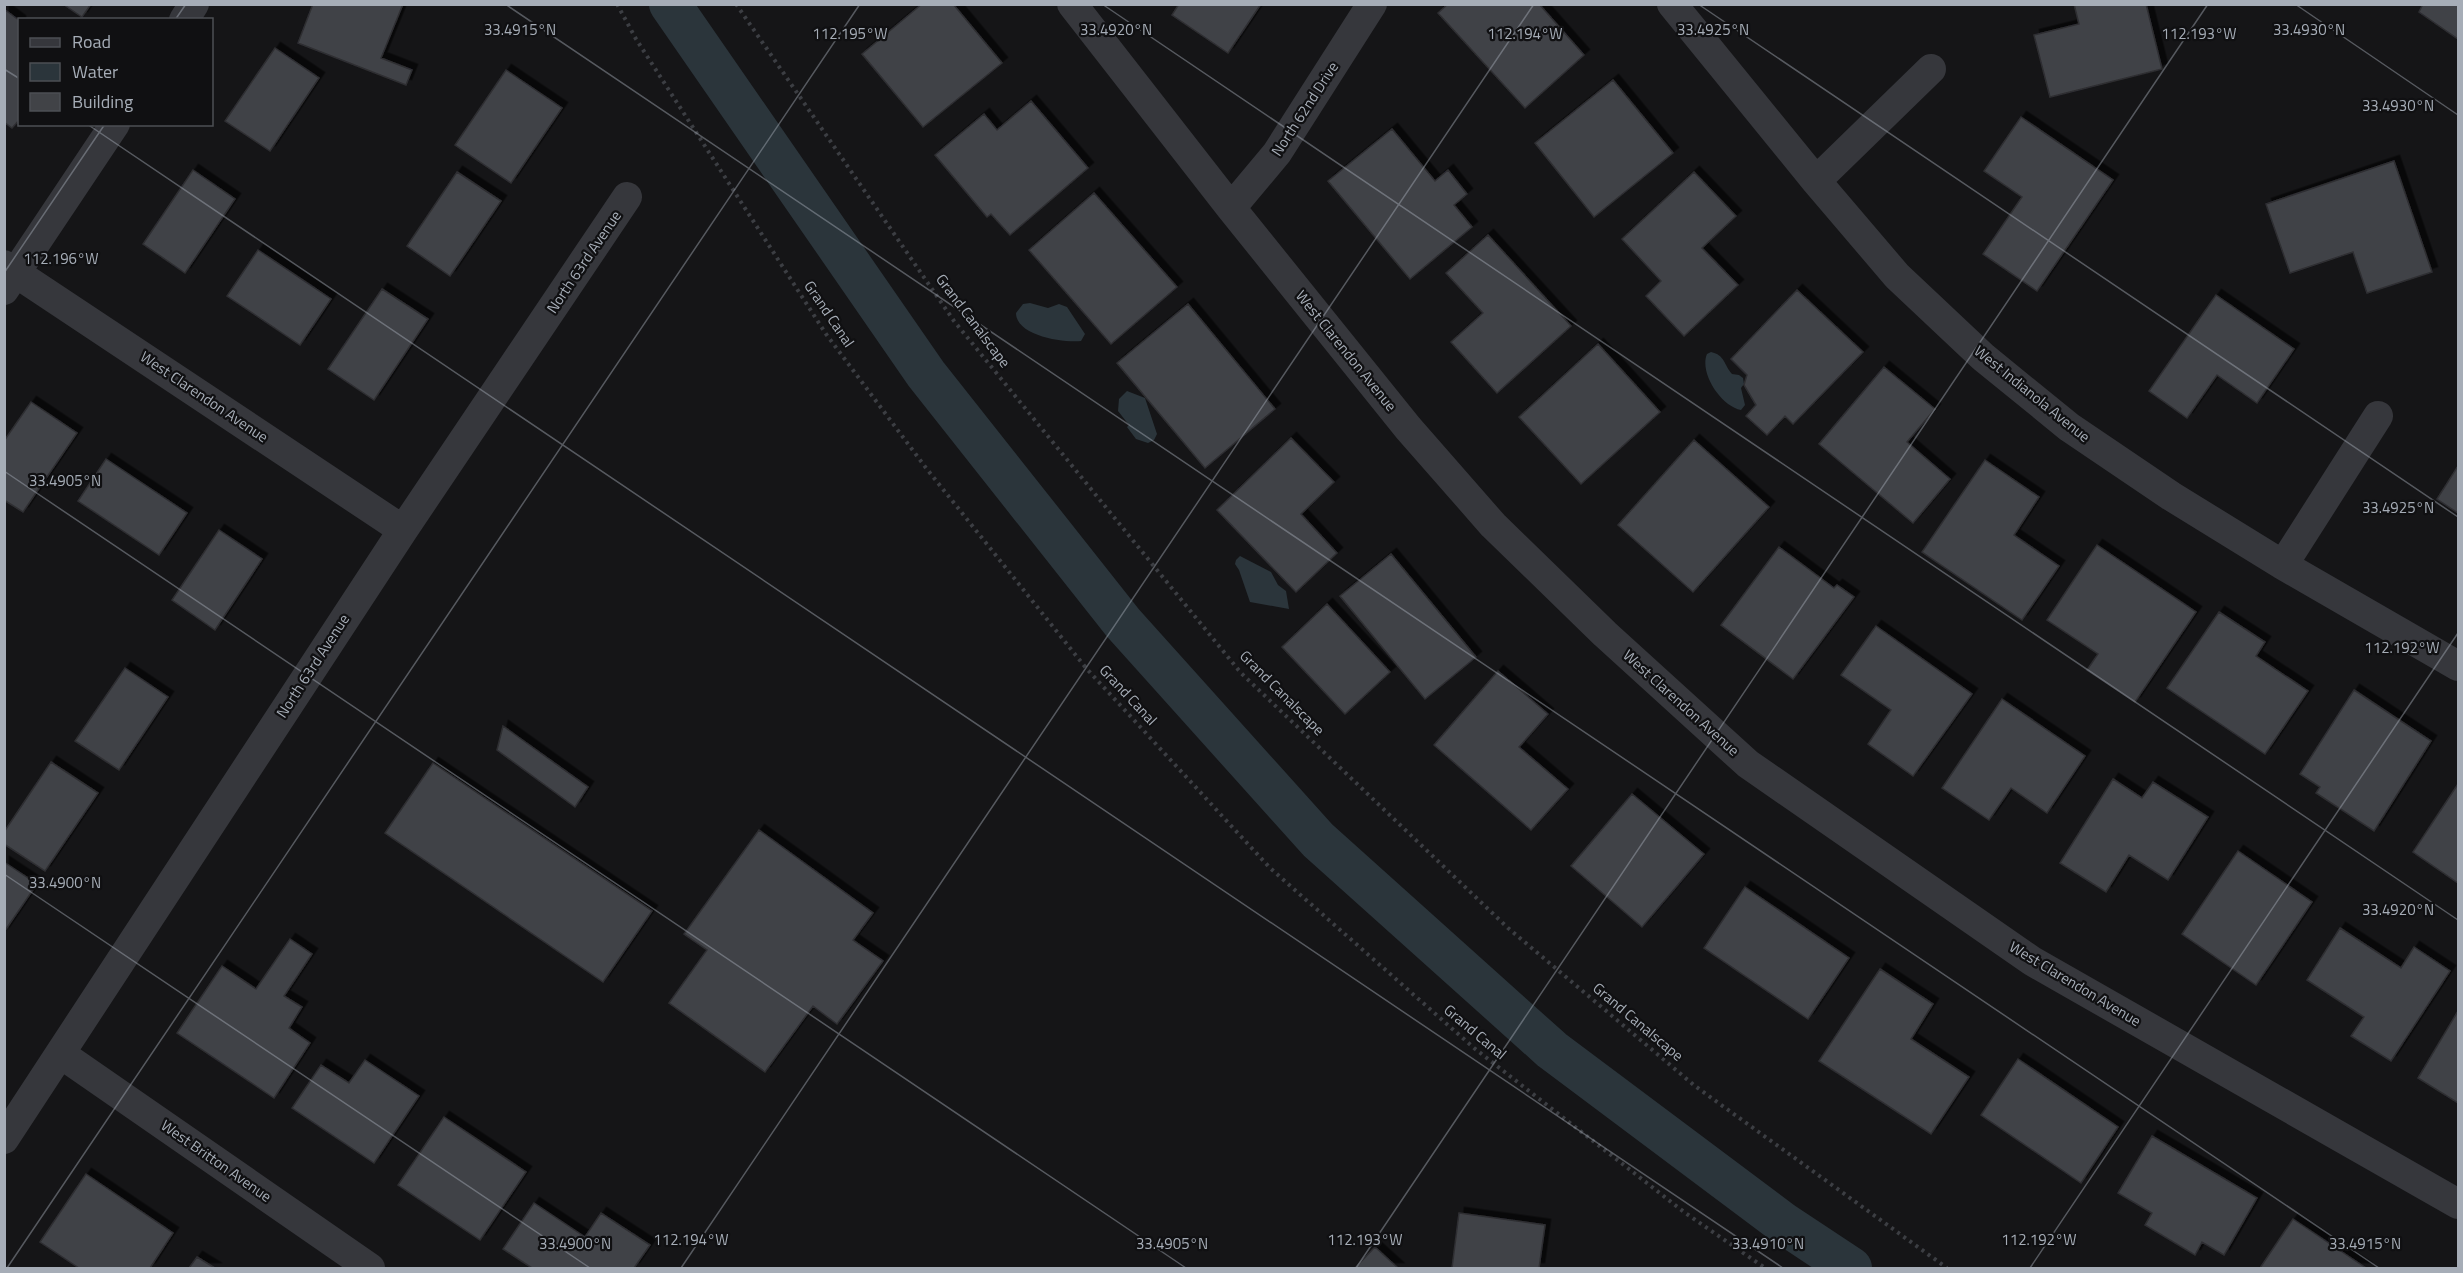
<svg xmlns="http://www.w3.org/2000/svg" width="2463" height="1273" font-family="'Titillium Web',sans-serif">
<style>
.water{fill:#2b353b}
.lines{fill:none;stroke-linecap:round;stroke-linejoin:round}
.canal{stroke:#2b353b;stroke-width:42}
.building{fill:#414347;stroke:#2f2f33;stroke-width:1.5;filter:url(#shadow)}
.path{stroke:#3c3e43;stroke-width:4;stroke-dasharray:3 4.5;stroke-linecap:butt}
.minor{stroke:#36373c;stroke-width:30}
.ticks{fill:none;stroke:#a6adb7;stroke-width:1.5;stroke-opacity:0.45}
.labels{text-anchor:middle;stroke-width:4.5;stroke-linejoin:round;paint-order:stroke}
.street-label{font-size:15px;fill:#a6adb7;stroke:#101012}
.ticks-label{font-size:15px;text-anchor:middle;fill:#a6adb7;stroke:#101012;stroke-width:4.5;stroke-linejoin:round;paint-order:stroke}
</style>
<defs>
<filter id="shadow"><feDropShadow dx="5.5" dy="-5.5" stdDeviation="0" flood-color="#0009"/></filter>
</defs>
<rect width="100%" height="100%" fill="#151517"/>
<path class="water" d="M1030,303l18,5 11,-4 8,3 18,27 -4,7c-17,2 -65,-5 -65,-28l7,-9z
M1711,352c14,3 13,13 21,22l7,1 4,3 1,6 -3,4 4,17 -4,5c-20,-4 -42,-37 -34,-56z
M1127,391l18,7 12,36 -3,6 -6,3 -12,-4 -9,-12 2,-2 -11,-14 1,-12z
M1240,556l31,16 7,13 8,6 3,18 -39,-7 -11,-32 -4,-6 1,-4z"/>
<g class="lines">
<path class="canal" d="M670,4l256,370 197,249 195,217 234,210 231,173 68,45"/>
</g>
<path class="building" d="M63,4h28l-9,13z
M313,4h90l-22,54 31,12 -6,15 -108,-42z
M922,4h31l49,59 -79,64 -61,-73z
M1179,4h82l-33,49 -56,-38z
M1448,4h91l45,51 -59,53 -87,-95z
M2074,4h72l16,65 -112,28 -16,-62 45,-11z
M2423,4h35v35l-39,-27z
M4,9l16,12v98l-8,9 -8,-6z
M275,48l44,30 -49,73 -45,-30z
M506,70l56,38 -51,75 -56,-38z
M1613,80l60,73 -79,64 -59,-74z
M1031,101l57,67 -78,67 -19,-21 -4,3 -52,-62 49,-41 13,16z
M2021,117l92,63 -76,111 -54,-37 39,-57 -38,-26z
M1392,129l43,52 13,-11 19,24 -13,11 18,22 -62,52 -82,-98z
M2394,161l38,111 -65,21 -14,-41 -63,21 -24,-69z
M193,170l42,29 -50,74 -42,-29z
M457,172l44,29 -51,75 -43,-30z
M1694,172l42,44 -34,32 36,37 -54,51 -38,-40 15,-15 -39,-42z
M1094,193l83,94 -66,57 -82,-94z
M1488,235l83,91 -74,67 -46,-51 32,-29 -37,-40z
M258,250l73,49 -31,46 -73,-49z
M382,289l46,30 -54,81 -46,-31z
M1797,290l66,62 -70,72 -8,-8 -18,19 -21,-19 10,-11 -12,-20 3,-10 -16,-16z
M2216,295l78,54 -37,54 -40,-28 -30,43 -38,-27z
M1188,304l87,105 -70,59 -88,-105z
M1598,344l62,68 -79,72 -62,-67z
M1884,367l51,42 -28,33 43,37 -37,44 -94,-79z
M31,402l46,31 -54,79 -19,-12v-59z
M1291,438l43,44 -33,32 36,39 -41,39 -79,-82z
M1694,440l75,67 -76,85 -75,-67z
M106,459l81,54 -28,42 -81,-54z
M1985,460l54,37 -25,38 45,31 -37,54 -100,-68z
M2458,466v47l-21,-14z
M219,530l43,29 -47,71 -43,-30z
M2097,545l99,67 -61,90 -48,-32 11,-16 -51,-34z
M1779,547l55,41 3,-3 17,12 -61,82 -72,-54z
M1391,554l85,103 -51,42 -85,-103z
M1327,604l63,68 -45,42 -63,-67z
M2219,612l46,30 -9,14 52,35 -43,63 -98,-66z
M1876,626l96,68 -59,82 -45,-32 23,-34 -50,-35z
M125,668l43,29 -49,73 -44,-29z
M1498,671l50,43 -29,33 49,42 -37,41 -97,-85z
M2354,690l77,51 -57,90 -58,-38 4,-6 -20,-13z
M2002,699l83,57 -38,57 -36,-25 -22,32 -47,-32z
M503,726l85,61 -13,20 -78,-57z
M51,762l47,31 -53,78 -41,-27v-12z
M433,763l219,148 -49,71 -218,-149z
M2113,779l29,19 11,-16 55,35 -40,63 -39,-25 -23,37 -46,-29z
M2458,784v99l-45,-31z
M1632,794l72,60 -62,73 -71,-61z
M759,830l114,83 -20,27 30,21 -46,63 -24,-18 -48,66 -96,-69 38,-53 -23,-16z
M2238,851l74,51 -56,83 -74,-51z
M4,862l33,22 -33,48z
M1745,887l104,71 -41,61 -104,-71z
M2340,928l61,40 13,-21 36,24 -59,90 -40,-25 13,-19 -57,-37z
M290,939l22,15 -28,42 18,11 -13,21 21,15 -36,55 -97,-65 45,-67 34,23z
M1880,969l53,35 -22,35 58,38 -38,57 -112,-73z
M2458,1011v92l-40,-25z
M2018,1059l100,68 -37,56 -100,-68z
M365,1060l54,36 -45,67 -82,-55 29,-43 28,18z
M444,1117l82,55 -46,68 -82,-55z
M2152,1136l105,62 -33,57 -22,-13 -7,13 -50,-30 7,-12 -34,-20z
M86,1174l87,59 -23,35h-71l-39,-26z
M534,1203l51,34 16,-24 49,32 -16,23h-102l-29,-19z
M1459,1213l86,12 -6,43h-87z
M2293,1219l73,49h-106z
M1375,1247l23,21h-43z
M197,1257l18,11h-26z"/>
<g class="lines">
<path class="path" d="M617,4l19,35 190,295 100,134 160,200 184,200 204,180 210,164 81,56
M736,4l218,317 287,352 267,255 187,158 252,182"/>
<path class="minor" d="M1072,4l159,204 177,220 85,97 112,109 143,130 284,197 426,243
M1672,4l144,177 81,95 86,81 86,70 102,69 112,69 175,101
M184,20l10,-16
M1816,181l115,-112
M1231,208l46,-55 95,-149
M4,265l399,265
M4,290l111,-166
M2283,565l95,-149
M61,1054l309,214
M4,1139l399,-609 224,-333"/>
</g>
<path class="ticks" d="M505,4l1874,1264M1102,4l1356,916M1698,4l760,513M2295,4l163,111M175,20l11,-16M4,69l16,10M87,124l1696,1144M4,273l101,-149M4,471l1182,797M4,874l586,394M7,1268l853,-1264M681,1268l853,-1264M1356,1268l852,-1264M2030,1268l428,-635"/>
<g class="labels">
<g class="street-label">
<text transform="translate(1305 109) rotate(-57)" y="5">North 62nd Drive</text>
<text transform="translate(584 262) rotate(-56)" y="5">North 63rd Avenue</text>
<text transform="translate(829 314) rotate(56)" y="5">Grand Canal</text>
<text transform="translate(973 321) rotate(53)" y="5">Grand Canalscape</text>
<text transform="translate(1346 351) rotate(51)" y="5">West Clarendon Avenue</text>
<text transform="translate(2032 394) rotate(39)" y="5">West Indianola Avenue</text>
<text transform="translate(204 397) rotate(34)" y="5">West Clarendon Avenue</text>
<text transform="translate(313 666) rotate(-57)" y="5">North 63rd Avenue</text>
<text transform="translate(1282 693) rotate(45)" y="5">Grand Canalscape</text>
<text transform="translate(1128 695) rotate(47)" y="5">Grand Canal</text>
<text transform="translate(1681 703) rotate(42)" y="5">West Clarendon Avenue</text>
<text transform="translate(2075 984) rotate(31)" y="5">West Clarendon Avenue</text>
<text transform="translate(1638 1022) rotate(40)" y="5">Grand Canalscape</text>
<text transform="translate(1475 1032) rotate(40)" y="5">Grand Canal</text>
<text transform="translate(216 1161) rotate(35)" y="5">West Britton Avenue</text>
</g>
</g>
<g class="ticks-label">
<text x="520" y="35">33.4915°N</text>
<text x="1116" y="35">33.4920°N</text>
<text x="1713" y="35">33.4925°N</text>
<text x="2309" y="35">33.4930°N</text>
<text x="850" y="39">112.195°W</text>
<text x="1525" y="39">112.194°W</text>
<text x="2199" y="39">112.193°W</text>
<text x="2398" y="111">33.4930°N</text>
<text x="61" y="264">112.196°W</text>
<text x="65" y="486">33.4905°N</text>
<text x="2398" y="513">33.4925°N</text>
<text x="2402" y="653">112.192°W</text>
<text x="65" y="888">33.4900°N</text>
<text x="2398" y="915">33.4920°N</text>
<text x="691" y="1245">112.194°W</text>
<text x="1365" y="1245">112.193°W</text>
<text x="2039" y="1245">112.192°W</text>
<text x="575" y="1249">33.4900°N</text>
<text x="1172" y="1249">33.4905°N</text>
<text x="1768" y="1249">33.4910°N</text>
<text x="2365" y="1249">33.4915°N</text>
</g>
<rect width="2463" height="1273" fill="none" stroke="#a6adb7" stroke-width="12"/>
<rect x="18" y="18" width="195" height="108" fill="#101012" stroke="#4c4f54" stroke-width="1.5"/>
<rect x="30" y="38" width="30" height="9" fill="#36373c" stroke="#4c4f54" stroke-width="1.5"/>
<text x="72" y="48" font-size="18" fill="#a6adb7">Road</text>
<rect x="30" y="63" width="30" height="18" fill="#2b353b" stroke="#4c4f54" stroke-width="1.5"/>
<text x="72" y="78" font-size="18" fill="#a6adb7">Water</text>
<rect x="30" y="93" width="30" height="18" fill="#414347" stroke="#4c4f54" stroke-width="1.5"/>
<text x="72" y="108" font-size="18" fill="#a6adb7">Building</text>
</svg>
